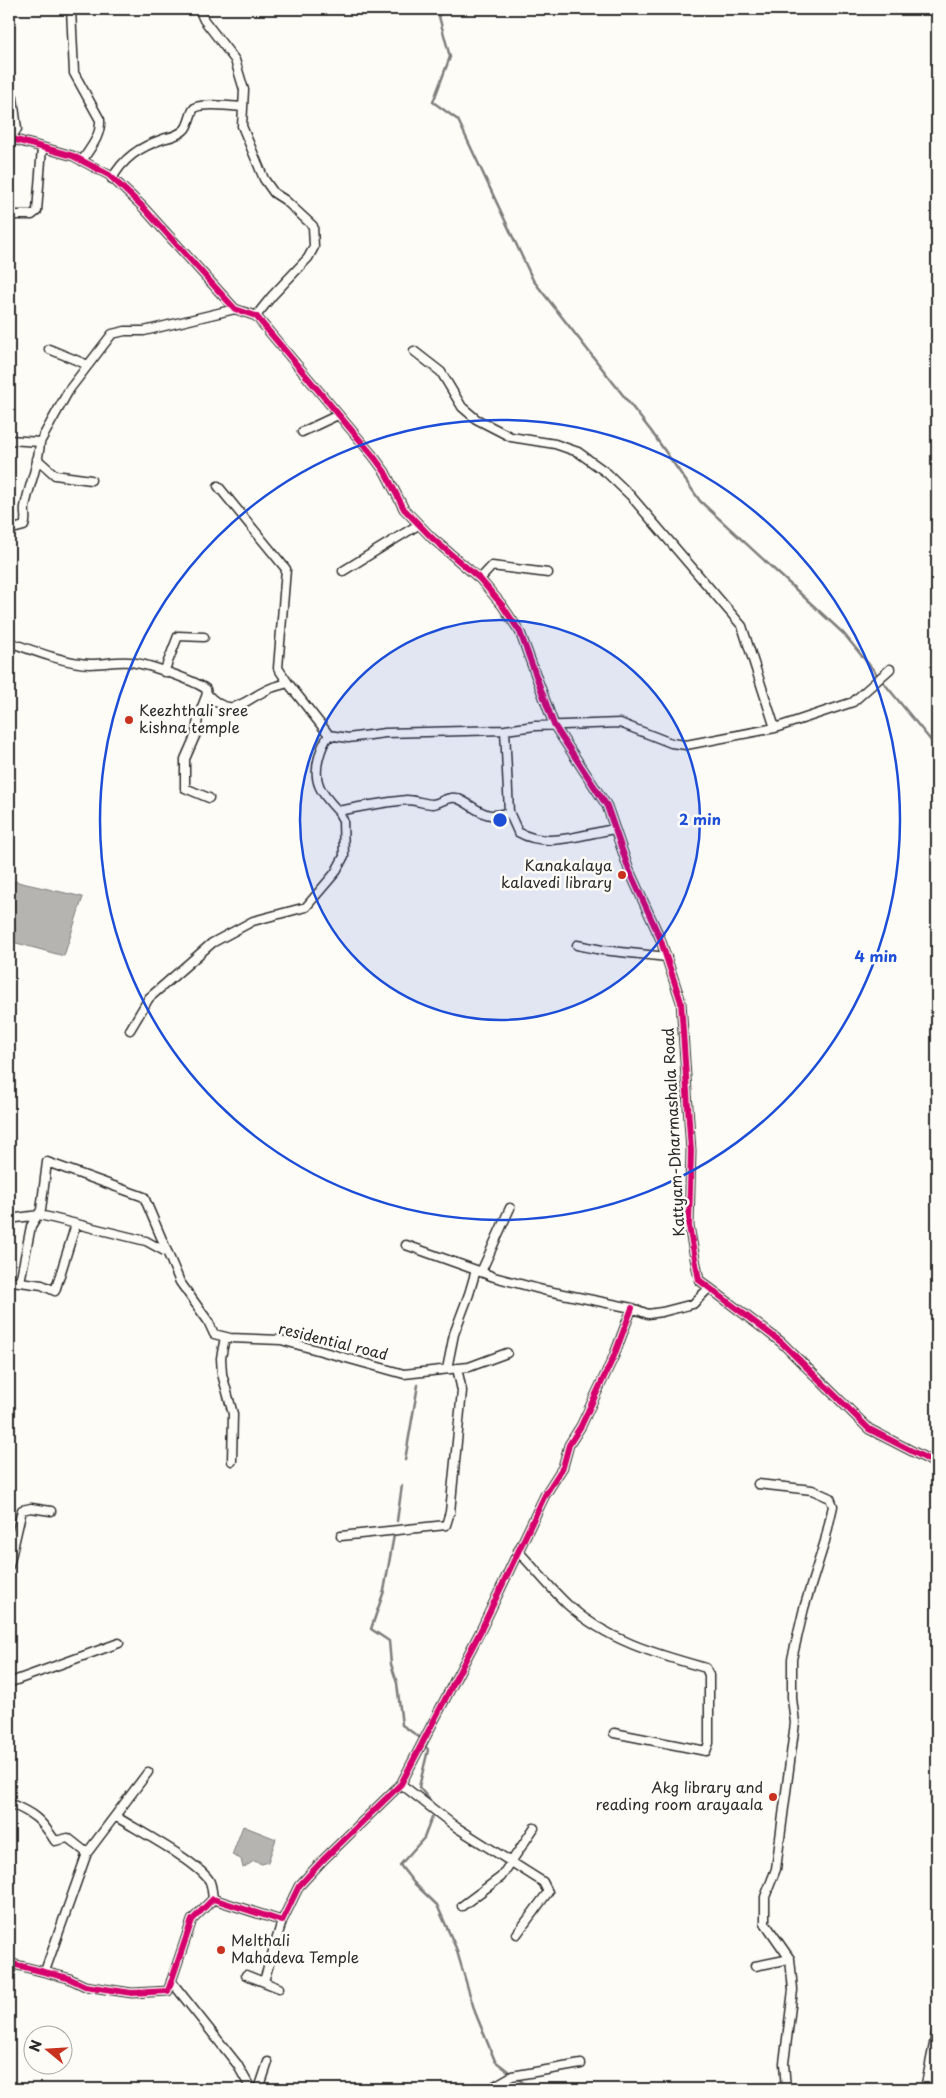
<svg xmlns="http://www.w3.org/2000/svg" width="946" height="2098" font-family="'Playpen Sans',sans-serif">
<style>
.water{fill:#b5b4b1;stroke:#7e7d7b}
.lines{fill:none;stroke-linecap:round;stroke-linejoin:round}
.stream{stroke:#7e7d7b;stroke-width:2.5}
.minor-casing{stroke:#2b2b2b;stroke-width:11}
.minor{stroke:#fdfcf7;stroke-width:8}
.cycleway-casing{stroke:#fdfcf7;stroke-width:9}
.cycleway{stroke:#d6006c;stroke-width:6}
.ring{fill:none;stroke:#1d4ed8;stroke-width:2.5}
.poi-dot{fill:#c8321e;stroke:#fdfcf7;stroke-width:2}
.labels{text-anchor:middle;stroke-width:5;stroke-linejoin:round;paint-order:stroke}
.poi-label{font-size:15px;fill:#2b2b2b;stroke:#fdfcf7;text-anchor:start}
.street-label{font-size:15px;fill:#2b2b2b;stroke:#fdfcf7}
.centre{fill:#1d4ed8;stroke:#fdfcf7;stroke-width:2.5}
.ring-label{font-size:15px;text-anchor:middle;font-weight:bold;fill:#1d4ed8;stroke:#fdfcf7;stroke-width:5;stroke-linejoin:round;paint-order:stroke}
</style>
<rect width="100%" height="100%" fill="#fdfcf7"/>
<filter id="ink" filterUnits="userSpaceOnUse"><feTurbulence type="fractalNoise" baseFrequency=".02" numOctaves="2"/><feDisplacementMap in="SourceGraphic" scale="10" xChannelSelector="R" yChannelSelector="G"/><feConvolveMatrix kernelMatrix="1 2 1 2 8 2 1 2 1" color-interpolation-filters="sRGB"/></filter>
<g filter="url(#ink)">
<path class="water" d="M9,880l74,17 -19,59 -55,-15z
M243,1826l33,13 -8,23 -6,2 -8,-3 -11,7 -2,-9 -9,-4z"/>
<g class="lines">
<path class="stream" d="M437,9l13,48 -17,45 25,18 75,160 118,151 49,70 144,133 93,114
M405,1460l13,-75
M397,1521l5,-36
M394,1535l-10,56 -13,38 18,12 2,23 6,19 5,42 17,12
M427,1748l1,2 -9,37 15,18
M432,1817l-8,21 -24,27 14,18 23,22 19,43 19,64 20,49 36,28"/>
<g class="minor-casing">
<path id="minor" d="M71,9l3,64 26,47c1,17 -10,28 -18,41
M199,9l5,11 31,40 9,30 -2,36 22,53 10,14 11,7 28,26 1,21 -6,11 -36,38 -16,20
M9,95l4,3 4,31 -6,9
M9,138l64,18 36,19 32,30 94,104 21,7 118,141 11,15 19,37 28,29 48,41 22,26 18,27 34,93 53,81 22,64 31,68 21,64 10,149 -2,75 10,54 82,62 88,87 68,35
M112,179c11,-21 28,-32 51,-40 7,-2 15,-3 21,-9 6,-5 6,-20 12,-23 10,-4 36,-1 47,0
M9,215h23l5,-4 5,-63
M49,349l39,16
M414,351l27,21 21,35 14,12 35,18 44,7 23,8 29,21 23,22 112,131 33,102
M302,432l36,-17
M9,440l31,2
M37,459l18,16 36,5
M218,486l68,83 -8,99 10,15
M9,530l15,-4c3,-7 0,-12 1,-19 4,-22 14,-43 15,-65l29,-52 43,-56 13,-3h19l91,-22
M343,571l75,-46
M480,579l12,-13 56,7
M9,642c22,8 58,22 82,22 13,0 25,-3 38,-2 16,1 64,18 77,27l1,5 -9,23 -2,17 -11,25v29l24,10
M164,672l14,-36 26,1
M207,694c26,27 36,6 62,-5 6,-3 13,-4 19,-6l41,52
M505,730l4,82
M614,829c-31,5 -67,20 -96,3l-9,-20c-27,10 -33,-7 -53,-14 -9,-2 -15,5 -23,6 -8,0 -18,-4 -26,-4 -23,2 -47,7 -69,11 -17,-18 -26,-29 -19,-54 2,-8 5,-15 10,-22l19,3 37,-5 120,-3 30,-4 85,-3 51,20 15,2 89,-17 78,-26 37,-33
M577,945l25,5 65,7
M130,1030l19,-32 63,-55 41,-22 53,-14 29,-34 9,-17 -1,-36 -5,-9
M9,1219l30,-4 9,2 98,24 22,12
M406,1245l70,25
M481,1272l29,-64
M9,1281l11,1 11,-56 10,-16 6,-48 97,35 36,85 28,39 6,13 16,4 51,2 123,34 65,-7 38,-14
M20,1282l22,3 13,6 21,-67
M225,1337l-4,21 1,16 11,40 -1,47
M447,1369l7,-35 15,-40 7,-24 18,7 49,13 89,18 16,6 14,-2 31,-8 16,-16
M758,1484l54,6 18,8 3,8 -8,35 -21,67 -12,51v39l3,25 -19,146 -11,28v26l25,36 3,31 -9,73 2,26
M341,1536l105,-11 4,-13 12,-121 -5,-23
M518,1551c17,18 32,37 50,54 40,36 88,49 138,63l3,7v68l-3,8 -92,-18
M9,1566l13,-56 9,-2 20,3
M9,1681l2,1 108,-39
M401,1784l55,43 87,55 5,10 -31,42
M9,1803c24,10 32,16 46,38l13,-3 19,15
M115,1816c22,14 80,44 94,64 3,5 3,12 4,19
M462,1906l39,-29 33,-49
M9,1963l59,15 17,8 47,7 36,-2 24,-71 21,-21 69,22 17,-35 24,-26 78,-76 79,-152 65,-137 18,-28 6,-22 12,-19 33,-70 18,-48
M755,1966l35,-7
M45,1971l42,-118 61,-81
M246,1975l33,13
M171,1981l66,83 14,25
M264,1981l18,-60
M259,2089l9,-27
M489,2089l23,-13 69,-12
M925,2089l12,-60"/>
</g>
<use href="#minor" class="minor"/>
<g class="cycleway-casing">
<path id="cycleway" d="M9,138l64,18 36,19 32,30 94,104 21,7 118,141 11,15 19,37 28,29 48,41 22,26 18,27 34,93 53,81 22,64 31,68 21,64 10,149 -2,75 10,54 82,62 88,87 68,35
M9,1963l59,15 17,8 47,7 36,-2 24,-71 21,-21 69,22 17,-35 24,-26 78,-76 79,-152 65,-137 18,-28 6,-22 12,-19 33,-70 18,-48"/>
</g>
<use href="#cycleway" class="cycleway"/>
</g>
</g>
<circle cx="500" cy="820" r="200" fill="#1d4ed8" fill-opacity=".12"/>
<g class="ring">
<circle cx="500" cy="820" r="200"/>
<circle cx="500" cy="820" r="400"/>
</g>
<g class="poi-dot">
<circle cx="129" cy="720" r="5"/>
<circle cx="622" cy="875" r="5"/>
<circle cx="773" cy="1797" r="5"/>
<circle cx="221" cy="1950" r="5"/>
</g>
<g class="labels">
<g class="poi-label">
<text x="139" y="716">Keezhthali sree<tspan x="139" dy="17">kishna temple</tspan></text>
<text x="612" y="871" text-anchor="end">Kanakalaya<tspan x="612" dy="17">kalavedi library</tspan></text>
<text x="763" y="1793" text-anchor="end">Akg library and<tspan x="763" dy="17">reading room arayaala</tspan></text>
<text x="231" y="1946">Melthali<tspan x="231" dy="17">Mahadeva Temple</tspan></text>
</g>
<g class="street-label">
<text transform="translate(674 1132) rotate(-93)" y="5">Kattyam-Dharmashala Road</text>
<text transform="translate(333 1342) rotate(14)" y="5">residential road</text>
</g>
</g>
<circle cx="500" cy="820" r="8" class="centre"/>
<g class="ring-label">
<text x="700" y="825">2 min</text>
<text x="876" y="962">4 min</text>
</g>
<rect width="946" height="2098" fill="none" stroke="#fdfcf7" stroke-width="30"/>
<rect x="15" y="15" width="916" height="2068" fill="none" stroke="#2b2b2b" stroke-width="2" filter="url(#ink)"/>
<g transform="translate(48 2050) rotate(288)"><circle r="24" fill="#fdfcf7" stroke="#a9a8a5"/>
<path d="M0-4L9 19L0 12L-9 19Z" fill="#c8321e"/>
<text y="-8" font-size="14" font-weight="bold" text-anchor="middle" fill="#2b2b2b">N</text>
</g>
</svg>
